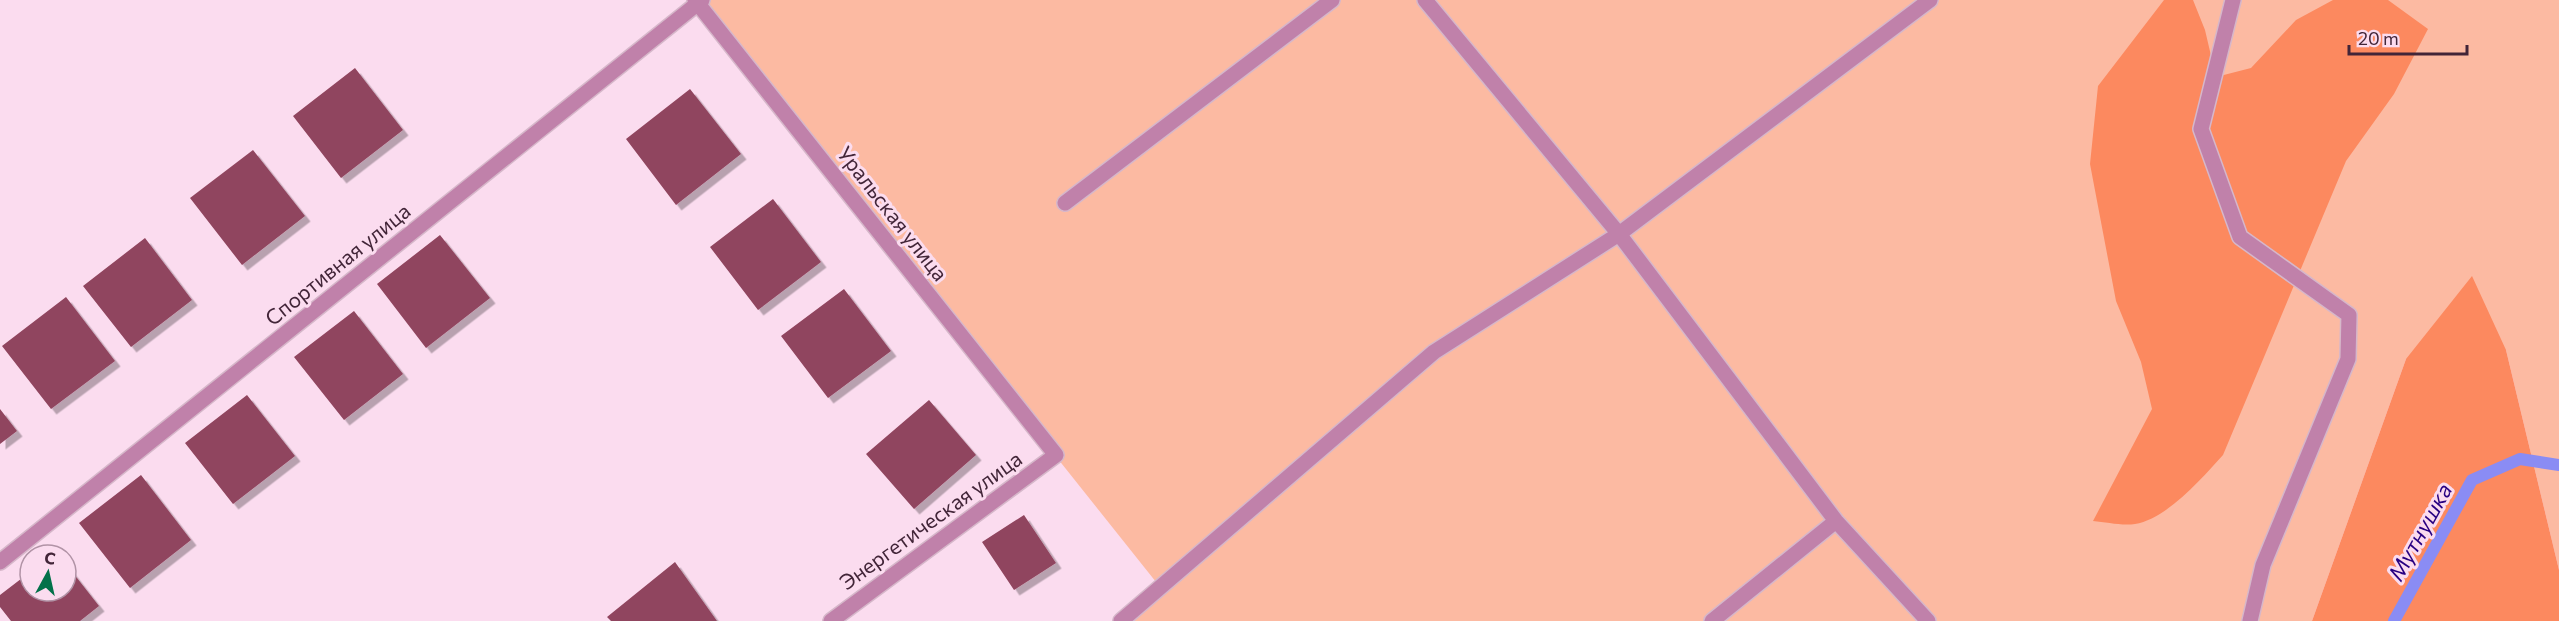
<svg xmlns="http://www.w3.org/2000/svg" width="2559" height="621" font-family="Commissioner,sans-serif">
<style>
.green{fill:#fcbaa2}
.forest{fill:#fc895f}
.lines{fill:none;stroke-linecap:round;stroke-linejoin:round}
.stream{stroke:#8a8cf4;stroke-width:12}
.building{fill:#90455e;filter:url(#shadow)}
.lane-casing{stroke:#d6b7ca;stroke-width:18}
.street-casing{stroke:#d6b7ca;stroke-width:18}
.lane{stroke:#c081aa;stroke-width:15}
.street{stroke:#c081aa;stroke-width:15}
.labels{text-anchor:middle;stroke-width:6;stroke-linejoin:round;paint-order:stroke}
.street-label{font-size:21px;fill:#422538;stroke:#fbdcef}
.water-label{font-size:22px;font-style:italic;fill:#280081;stroke:#fbdcef}
</style>
<defs>
<filter id="shadow"><feDropShadow dx="5.5" dy="5.5" stdDeviation="0" flood-color="#0004"/></filter>
</defs>
<rect width="100%" height="100%" fill="#fbdcef"/>
<path class="green" d="M702,0h1857v570l-53,-220 -100,9 -94,262h-1191l39,-34 -228,-286z"/>
<path class="forest" d="M2164,0h29l12,30 11,47 35,-9 45,-48 37,-20h55l40,29 -34,65 -48,67 -123,294c-20,22 -56,64 -88,69 -13,2 -29,-2 -42,-3l59,-112 -11,-47 -25,-61 -26,-137 8,-78z
M2472,276l34,74 53,220v51h-247l94,-262z"/>
<g class="lines">
<path class="stream" d="M2394,621l78,-141 48,-21 39,6"/>
</g>
<path class="building" d="M355,68l48,62 -62,48 -48,-62z
M690,89l51,65 -65,51 -50,-66z
M253,150l52,66 -63,49 -52,-67z
M773,199l48,63 -63,48 -48,-63z
M440,235l50,63 -64,50 -49,-64z
M145,238l47,62 -61,47 -48,-61z
M844,289l47,62 -63,47 -47,-62z
M66,297l49,64 -64,48 -49,-63z
M354,311l49,63 -59,46 -50,-63z
M247,395l48,61 -62,48 -48,-61z
M929,400l47,55 -62,54 -48,-55z
M0,409l17,22 -17,13z
M141,475l50,65 -61,48 -51,-65z
M1024,515l32,48 -42,27 -32,-48z
M675,562l42,59h-106l-4,-4z
M66,564l33,42 -19,15h-69l-11,-14v-12l30,-23v19h36z"/>
<g class="lines">
<g class="lane-casing">
<path id="lane" d="M1425,0l194,234 217,287 92,100
M2233,0l-32,129 39,108 109,78 -1,44 -85,206 -13,56
M1065,203l267,-203
M1121,621l313,-269 185,-118 311,-234
M1712,621l124,-100"/>
</g>
<g class="street-casing">
<path id="street" d="M695,0l361,455 -225,166
M0,562l702,-562"/>
</g>
<use href="#lane" class="lane"/>
<use href="#street" class="street"/>
</g>
<g class="labels">
<g class="street-label">
<text transform="translate(892 214) rotate(52)" y="7">Уральская улица</text>
<text transform="translate(338 265) rotate(-39)" y="7">Спортивная улица</text>
<text transform="translate(931 521) rotate(-36)" y="7">Энергетическая улица</text>
</g>
<g class="water-label">
<text transform="translate(2420 532) rotate(-61)" y="8">Мутнушка</text>
</g>
</g>
<g transform="translate(48 573) rotate(8)"><circle r="28" fill="#fbdcef" stroke="#b193a6" stroke-width="1.5"/>
<path d="M0-4.5L10 22L0 15L-10 22Z" fill="#03714a"/>
<text y="-9" font-size="16" font-weight="bold" text-anchor="middle" fill="#422538">С</text>
</g>
<path d="M2349 45v9h118v-9" fill="none" stroke="#422538" stroke-width="3"/>
<text x="2358" y="45" font-size="18" fill="#422538" stroke="#fbdcef" stroke-width="4.5" paint-order="stroke">20 m</text>
</svg>
